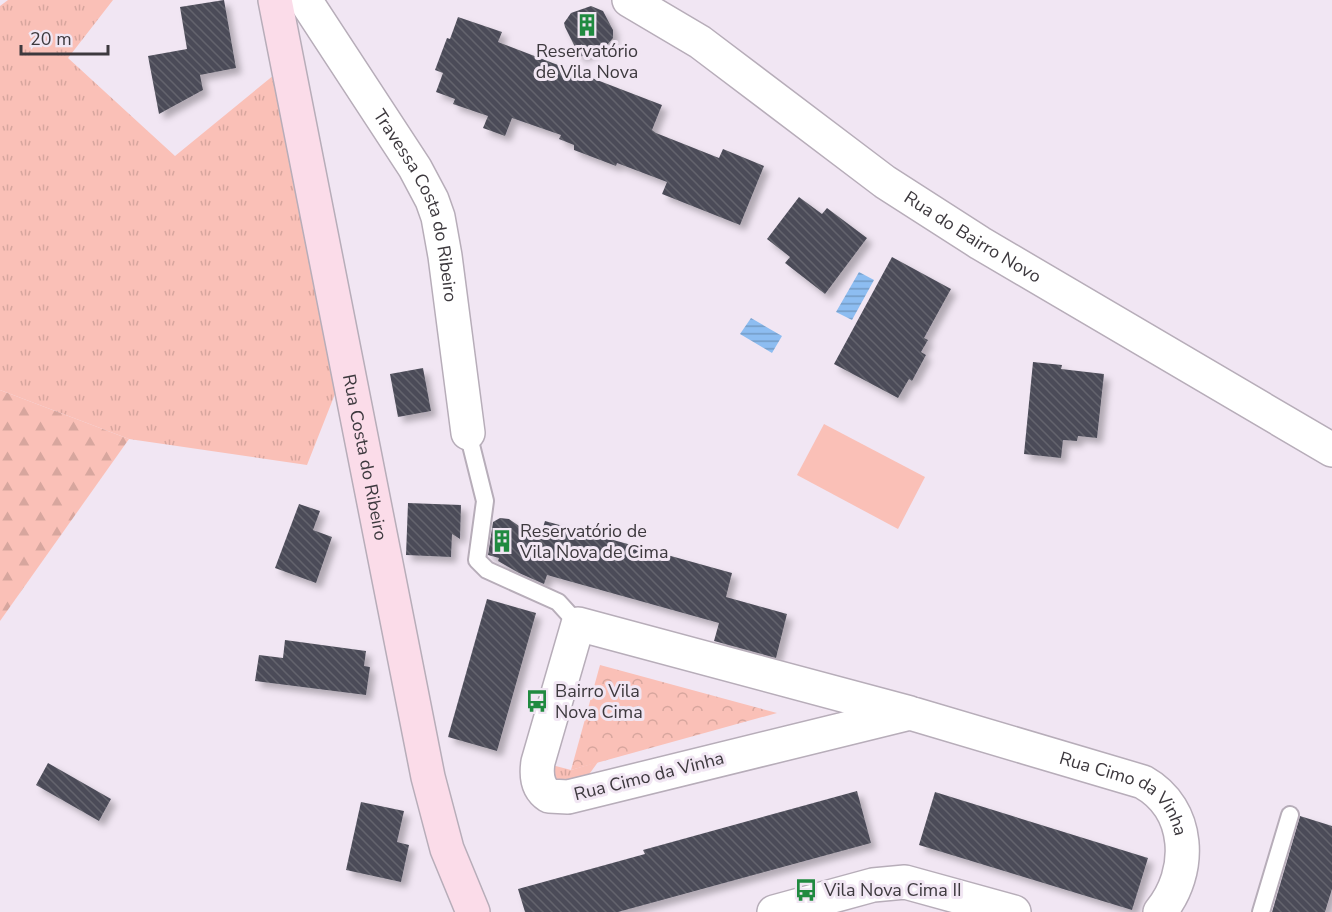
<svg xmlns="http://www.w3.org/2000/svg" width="1332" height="912" font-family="'Nunito Sans',sans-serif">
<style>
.grass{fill:url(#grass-tufts)}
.forest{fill:url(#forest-firs)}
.park{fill:url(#park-crowns)}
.garden{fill:#fac0b7}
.water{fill:url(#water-rules)}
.building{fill:url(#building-back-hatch);filter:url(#shadow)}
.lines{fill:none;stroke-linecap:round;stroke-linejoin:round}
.lane-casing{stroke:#b7adb9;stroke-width:20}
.street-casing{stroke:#b7adb9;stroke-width:36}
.secondary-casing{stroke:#b7adb9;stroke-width:36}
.lane{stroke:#fff;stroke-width:16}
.street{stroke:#fff;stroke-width:33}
.secondary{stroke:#fbdce9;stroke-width:33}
.labels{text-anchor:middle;stroke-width:6;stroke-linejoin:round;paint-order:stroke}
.poi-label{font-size:18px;fill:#3d393e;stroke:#f1e6f3;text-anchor:start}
.street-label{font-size:18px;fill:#3d393e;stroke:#f1e6f3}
</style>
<defs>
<pattern id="grass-tufts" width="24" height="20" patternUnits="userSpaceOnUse" patternTransform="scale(1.5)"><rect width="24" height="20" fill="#fac0b7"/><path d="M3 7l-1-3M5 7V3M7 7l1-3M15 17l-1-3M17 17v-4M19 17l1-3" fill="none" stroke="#d7a69e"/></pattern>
<pattern id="forest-firs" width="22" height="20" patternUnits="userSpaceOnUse" patternTransform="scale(1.5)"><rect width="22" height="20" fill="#fac0b7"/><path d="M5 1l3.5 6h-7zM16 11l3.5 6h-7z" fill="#d7a69e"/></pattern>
<pattern id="park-crowns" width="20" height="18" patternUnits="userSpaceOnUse" patternTransform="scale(1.5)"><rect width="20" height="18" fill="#fac0b7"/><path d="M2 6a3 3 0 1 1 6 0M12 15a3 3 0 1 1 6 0" fill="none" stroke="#d7a69e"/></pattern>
<pattern id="water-rules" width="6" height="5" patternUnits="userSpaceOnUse" patternTransform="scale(1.5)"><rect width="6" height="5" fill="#8dbdf1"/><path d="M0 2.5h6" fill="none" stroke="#749bc5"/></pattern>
<pattern id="building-back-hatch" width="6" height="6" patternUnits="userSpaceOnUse" patternTransform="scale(1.5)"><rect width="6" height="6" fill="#4c4c58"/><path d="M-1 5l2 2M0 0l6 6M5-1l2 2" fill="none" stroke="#64646e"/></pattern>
<filter id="shadow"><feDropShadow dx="5.5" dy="5.5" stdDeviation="3" flood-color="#0004"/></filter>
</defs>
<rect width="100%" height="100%" fill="#f1e6f3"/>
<path class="grass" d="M8,0h105l-45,58 107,98 99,-81 61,319 -28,71 -178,-26 -129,-49v-384z
M598,762l-21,29 -11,2 -19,-21 1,-8 23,6z"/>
<path class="forest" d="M0,390l129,49 -129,182z"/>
<path class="park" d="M600,665l177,48 -206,57z"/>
<path class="garden" d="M824,424l101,53 -27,52 -101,-54z"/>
<path class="water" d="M859,272l15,8 -22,40 -16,-8z
M751,318l31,18 -10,17 -32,-19z"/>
<path class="building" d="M224,0l12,68 -36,7 3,15 -44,24 -11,-58 39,-7 -7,-42z
M591,6l12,5 10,19v8l-5,6 -28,13 -15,-30 -1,-4 7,-10z
M458,17l44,15 -4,10 164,63 -10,25 4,3 63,25 4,-9 41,17 -24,59 -78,-31 5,-12 -50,-19 -1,3 -42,-16v-5l-15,-6 2,-4 -49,-17 -7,18 -22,-8 5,-12 -35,-12 2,-5 -19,-7 7,-19 -8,-3 12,-32 3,1z
M799,197l23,17 5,-6 40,30 -42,56 -40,-31 5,-6 -23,-18z
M892,257l59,32 -27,49 4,2 -7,12 5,3 -14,26 -3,-2 -11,19 -64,-34z
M1033,362l29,3 -1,4 43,5 -7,64 -19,-2 -1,5 -14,-1 -2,18 -37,-4z
M423,368l8,43 -33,6 -8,-43z
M408,503l53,2 -1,34 -8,-5 -1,23 -45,-2z
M299,504l21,7 -7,19 19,7 -16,46 -41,-15z
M500,518l9,1 30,21 6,-19 187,52 -6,24 61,17 -11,44 -62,-17 5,-18 -172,-48 -3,9 -25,-11 -21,-12 1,-3 -11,-3 5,-33z
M487,599l49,14 -39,138 -49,-14z
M285,640l81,11 -2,15 6,1 -4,28 -111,-14 4,-26 24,3z
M48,763l63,36 -12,22 -63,-36z
M857,791l14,52 -253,69h-93l-7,-23 127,-35 -2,-4z
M935,792l213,66 -16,52 -213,-65z
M361,802l43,9 -7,31 12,3 -8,37 -55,-12z
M1300,816l32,10v63l-7,23h-53z"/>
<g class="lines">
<g class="lane-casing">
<path id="lane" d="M468,433l17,68 -8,59 10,10 71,32 20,22
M1261,912l29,-97"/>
</g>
<g class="street-casing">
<g id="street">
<path id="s1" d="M305,0l110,168 17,32 6,17 7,39 23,177"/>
<path id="s2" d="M629,0l71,42 185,140 95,61 352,207"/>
<path id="s3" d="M910,713l-342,84 -19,-1c-12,-8 -13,-21 -11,-34l40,-138 332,89 233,69c48,27 50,90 17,130"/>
<path d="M774,912l99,-27 32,-3 109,30"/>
</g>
</g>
<g class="secondary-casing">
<g id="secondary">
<path id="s4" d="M275,0l153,777 19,72 26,63"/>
</g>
</g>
<use href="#lane" class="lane"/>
<use href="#street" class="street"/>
<use href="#secondary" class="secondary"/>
</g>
<defs>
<g id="building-bare" transform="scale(1.8)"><path d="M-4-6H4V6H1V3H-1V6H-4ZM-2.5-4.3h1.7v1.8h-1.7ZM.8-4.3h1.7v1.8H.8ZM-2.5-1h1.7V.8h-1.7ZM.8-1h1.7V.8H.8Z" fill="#208a40" stroke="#f1e6f3" stroke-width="2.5" paint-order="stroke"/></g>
<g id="bus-bare" transform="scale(1.8)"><path d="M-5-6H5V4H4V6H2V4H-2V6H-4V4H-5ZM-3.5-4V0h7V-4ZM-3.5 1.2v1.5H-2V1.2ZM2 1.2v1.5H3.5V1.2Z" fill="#208a40" stroke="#f1e6f3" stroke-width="2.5" paint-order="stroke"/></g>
</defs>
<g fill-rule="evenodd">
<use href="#building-bare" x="587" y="25"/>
<use href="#building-bare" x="502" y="541"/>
<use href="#bus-bare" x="537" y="701"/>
<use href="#bus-bare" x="806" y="890"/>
</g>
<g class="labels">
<g class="poi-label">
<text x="587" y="57" text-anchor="middle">Reservatório<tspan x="587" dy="21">de Vila Nova</tspan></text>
<text x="520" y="537">Reservatório de<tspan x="520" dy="21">Vila Nova de Cima</tspan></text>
<text x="555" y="697">Bairro Vila<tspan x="555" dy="21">Nova Cima</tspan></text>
<text x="824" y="896">Vila Nova Cima II</text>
</g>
<g class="street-label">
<text dy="6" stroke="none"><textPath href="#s1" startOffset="237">Travessa Costa do Ribeiro</textPath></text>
<text dy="6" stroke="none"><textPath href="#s2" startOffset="418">Rua do Bairro Novo</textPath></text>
<text dy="6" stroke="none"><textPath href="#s4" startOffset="466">Rua Costa do Ribeiro</textPath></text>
<text transform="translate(649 776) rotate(-14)" y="6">Rua Cimo da Vinha</text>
<text dy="6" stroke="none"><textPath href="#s3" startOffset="1130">Rua Cimo da Vinha</textPath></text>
</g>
</g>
<path d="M21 45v9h87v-9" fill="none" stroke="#3d393e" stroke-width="3"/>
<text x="30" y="45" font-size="18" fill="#3d393e" stroke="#f1e6f3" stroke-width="4.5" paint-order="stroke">20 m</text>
</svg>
